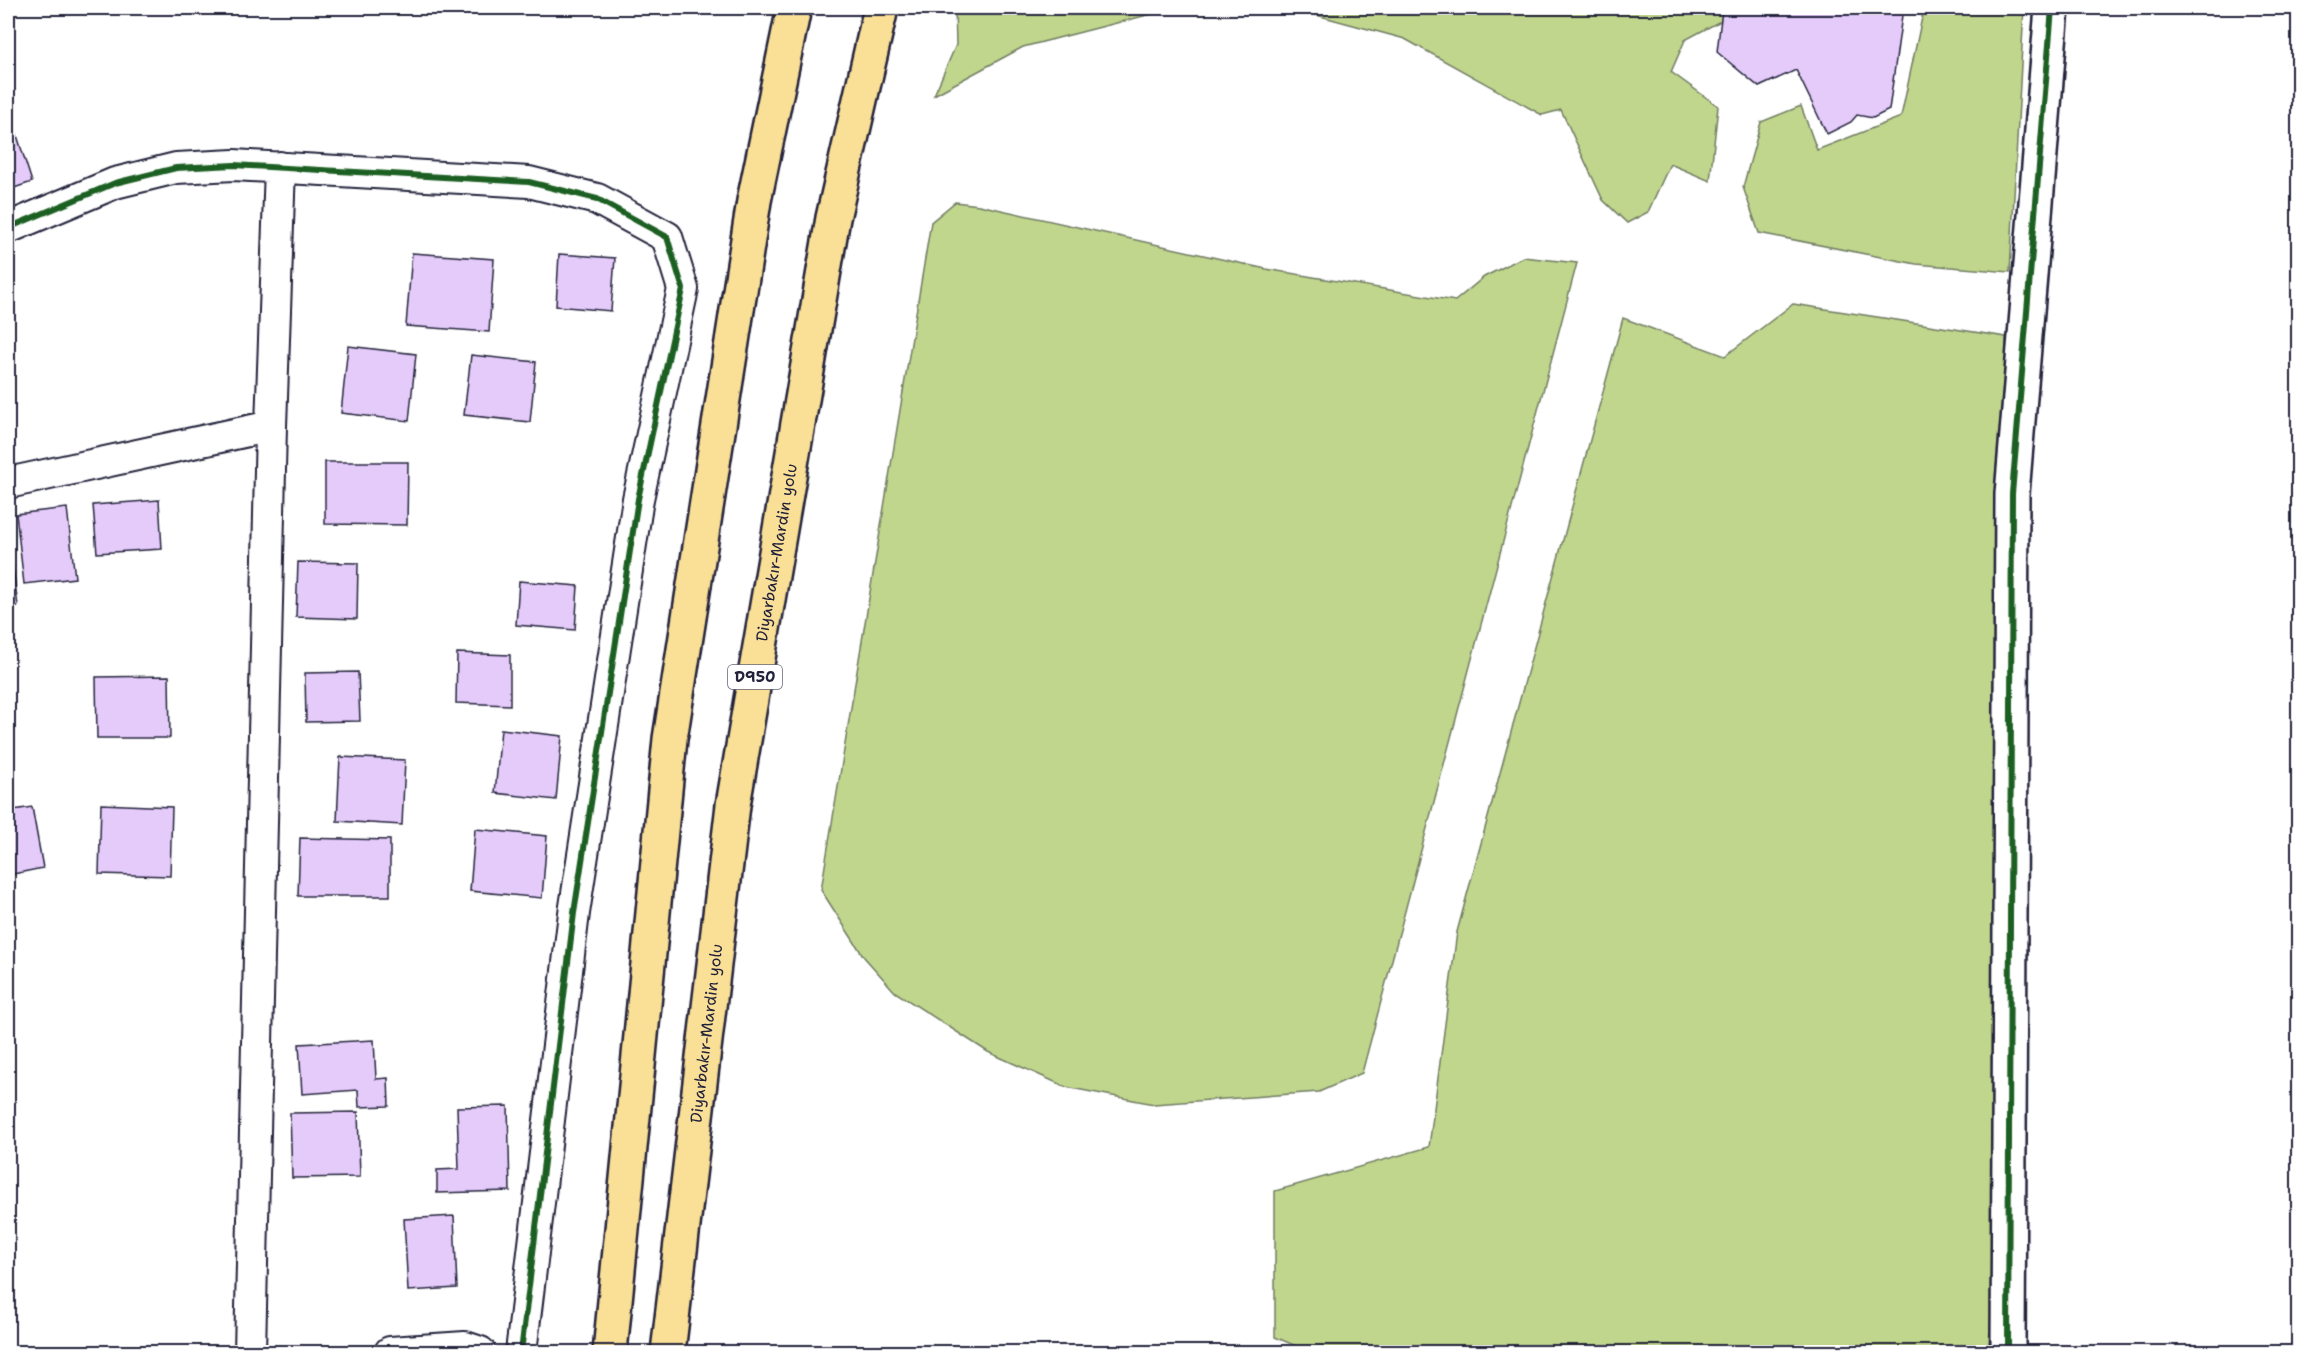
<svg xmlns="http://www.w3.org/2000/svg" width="2306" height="1360" font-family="'Shantell Sans',sans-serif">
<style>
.green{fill:#c0d68c;stroke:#717c64;stroke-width:1.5}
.building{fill:#e5cbfa;stroke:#22223b;stroke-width:1.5}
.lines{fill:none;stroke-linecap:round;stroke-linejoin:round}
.street-casing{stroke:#22223b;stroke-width:34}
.secondary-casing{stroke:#22223b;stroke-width:38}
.highway-casing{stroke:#22223b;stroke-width:38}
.street{stroke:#fff;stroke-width:30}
.secondary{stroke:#fff;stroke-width:33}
.highway{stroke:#fadf96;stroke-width:33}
.cycleway-casing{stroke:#fff;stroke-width:10}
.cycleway{stroke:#1b5e20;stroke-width:6}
.labels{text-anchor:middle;stroke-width:6;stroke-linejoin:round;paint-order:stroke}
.shield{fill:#fff;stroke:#646476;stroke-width:1.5}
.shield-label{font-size:15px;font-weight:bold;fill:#22223b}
.street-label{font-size:16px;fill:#22223b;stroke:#fff}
</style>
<rect width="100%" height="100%" fill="#fff"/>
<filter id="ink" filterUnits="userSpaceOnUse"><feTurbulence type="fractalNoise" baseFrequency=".0167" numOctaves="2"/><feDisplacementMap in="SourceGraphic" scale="12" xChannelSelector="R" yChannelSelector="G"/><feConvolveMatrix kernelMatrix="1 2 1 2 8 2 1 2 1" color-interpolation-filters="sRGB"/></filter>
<g filter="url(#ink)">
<path class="green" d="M955,8h798l-27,10 -41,22 -14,32 47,34 -8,75 -40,-17 -22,48 -21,11 -24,-23 -42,-90 -19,5 -137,-76 -107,-29h-131l-144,37 -89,48 22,-50z
M1924,8h100l-14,264 -94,-8 -157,-31 -16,-46 18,-65 40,-16 16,44 84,-33z
M955,202l24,3 287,64 189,32 29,-24 39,-20 54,6 -215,810 -43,19 -165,12 -88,-17 -78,-35 -93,-60 -31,-35 -43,-67 110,-668z
M1793,304l213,33 -6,880 -12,135h-678l-35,-15v-146l154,-44 28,-215 166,-614 102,38z"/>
<path class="building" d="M1728,8h175l-14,102 -16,8 -16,-3 -6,7 -24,12 -31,-64 -37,17 -42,-35 5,-42z
M14,126l18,56 -24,8v-62z
M412,253l82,6 -5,73 -83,-6z
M559,254l56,4 -4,53 -55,-5z
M348,346l68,8 -7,67 -68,-8z
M471,355l65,7 -6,60 -66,-7z
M325,462h83l-1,63 -82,-1z
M159,500l3,49 -65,4 -4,-48z
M67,508l8,70 -51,6 -8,-70z
M8,551h3l7,55 -10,1z
M298,562l60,1 -1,56 -61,-2z
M519,581l59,5 -3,44 -59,-5z
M457,653l53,2v50l-54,-2z
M358,672l2,49 -54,1 -1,-49z
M169,676l1,62h-73l-1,-61z
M501,729l61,7 -6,64 -61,-7z
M340,757l65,3 -3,65 -65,-4z
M101,804l71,3 -2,69 -71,-2z
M32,807l11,61 -35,7v-64z
M475,829l72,7 -5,62 -72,-7z
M300,838l90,2v56h-92z
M374,1040l2,39 12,-1 1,28 -30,1 -1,-17 -56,4 -3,-50z
M508,1106l2,85 -73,2v-23l22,-1 -2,-62z
M358,1112l2,65 -68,1 -2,-65z
M454,1216l3,72 -49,3 -4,-72z"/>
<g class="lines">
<g class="street-casing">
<path id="street" d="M8,228l107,-45 61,-15 58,-3 295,17 68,17 70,38 16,52 -45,210 -64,414 -53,439
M8,483l263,-57
M250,1352l21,-926 9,-259
M390,1352l75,-5 15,5"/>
</g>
<g class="secondary-casing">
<path id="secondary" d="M2008,1352l4,-858 40,-486"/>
</g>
<g class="highway-casing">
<g id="highway">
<path d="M610,1352l60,-613 84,-538 40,-193"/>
<path id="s1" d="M668,1352l65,-547 100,-587 48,-210"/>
</g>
</g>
<use href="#street" class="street"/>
<use href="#secondary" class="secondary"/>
<use href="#highway" class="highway"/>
<g class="cycleway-casing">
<path id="cycleway" d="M8,228l107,-45 61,-15 58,-3 295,17 68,17 70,38 16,52 -45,210 -64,414 -53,439
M2008,1352l4,-858 40,-486"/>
</g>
<use href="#cycleway" class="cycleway"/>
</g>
</g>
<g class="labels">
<rect class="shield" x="728" y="665" width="54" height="24" rx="4.5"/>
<g class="shield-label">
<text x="755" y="682">D950</text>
</g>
<g class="street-label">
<text dy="6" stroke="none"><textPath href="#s1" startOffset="807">Diyarbakır-Mardin yolu</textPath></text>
<text dy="6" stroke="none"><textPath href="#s1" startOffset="321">Diyarbakır-Mardin yolu</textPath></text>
</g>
</g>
<rect width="2306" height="1360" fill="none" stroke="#fff" stroke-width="30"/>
<rect x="15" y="15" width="2276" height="1330" fill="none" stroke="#22223b" stroke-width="2" filter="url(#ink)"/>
</svg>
